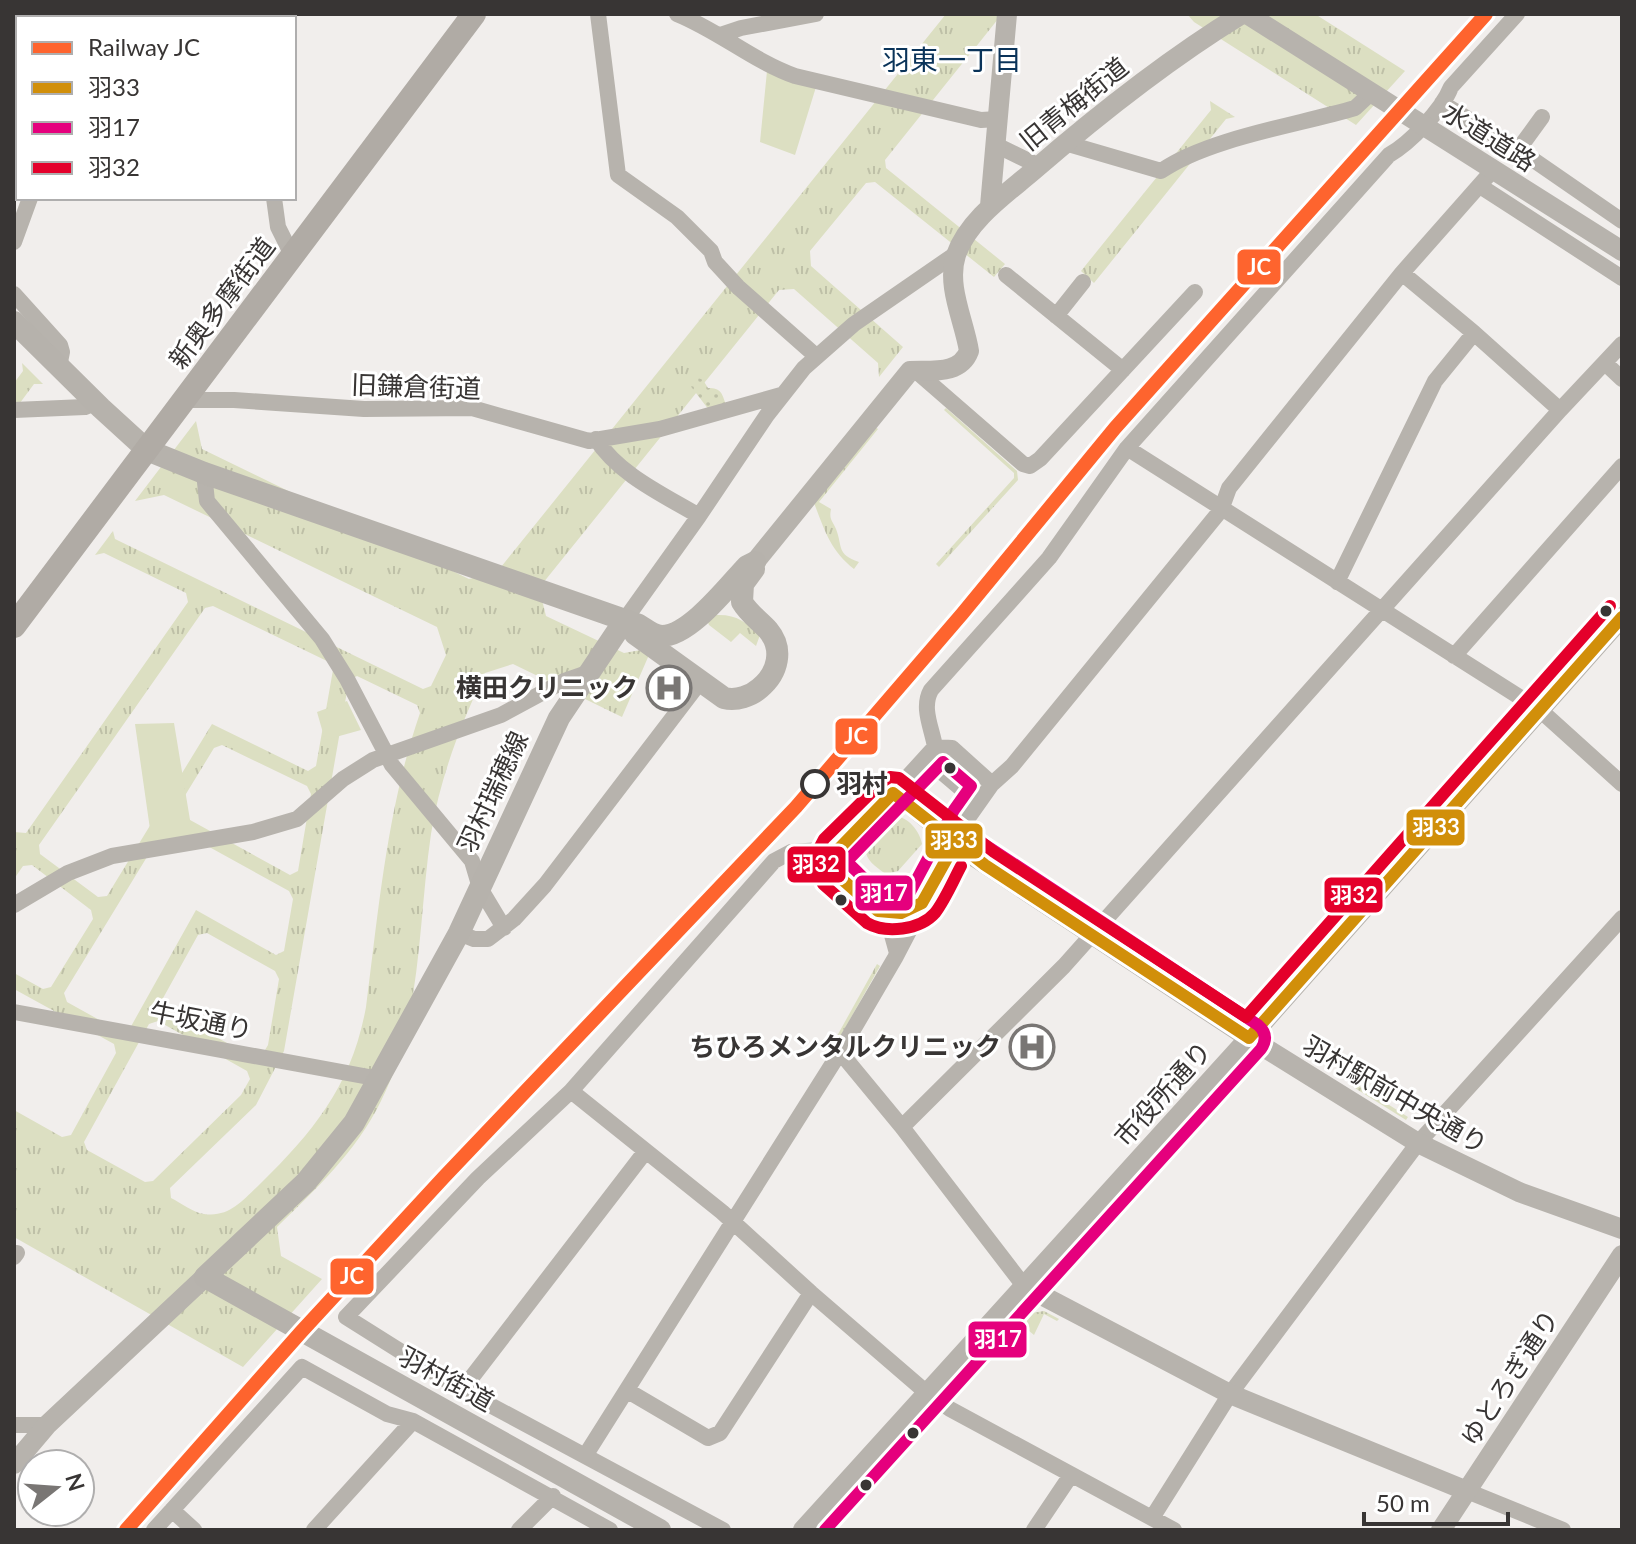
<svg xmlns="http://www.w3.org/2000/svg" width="1636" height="1544" font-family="Lato,'Noto Sans JP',sans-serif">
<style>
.grass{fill:url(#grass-tufts);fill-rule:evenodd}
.park{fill:#dcdfc2}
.garden{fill:url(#garden-dots)}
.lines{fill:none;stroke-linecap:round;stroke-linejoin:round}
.minor{stroke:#b7b3ad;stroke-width:16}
.tertiary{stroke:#b7b3ad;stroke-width:20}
.secondary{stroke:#b6b2ac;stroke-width:22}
.primary{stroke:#b0aba5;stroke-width:24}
.bus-1-casing{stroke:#fff;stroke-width:18}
.bus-2-casing{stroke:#fff;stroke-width:18}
.bus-3-casing{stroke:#fff;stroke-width:18}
.bus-1{stroke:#d18f0a;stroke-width:12}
.bus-2{stroke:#e5007d;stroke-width:12}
.bus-3{stroke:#e4002b;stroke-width:12}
.rail-1-casing{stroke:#fff;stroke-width:20}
.rail-1{stroke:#fe642e;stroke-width:14}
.bus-dot{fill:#383534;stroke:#fff;stroke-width:3}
.stop-dot{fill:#fff;stroke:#383534;stroke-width:4}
.labels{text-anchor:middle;stroke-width:6;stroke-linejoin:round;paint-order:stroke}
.street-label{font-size:26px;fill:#383534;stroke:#fff}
.poi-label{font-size:26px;font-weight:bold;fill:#383534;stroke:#fff;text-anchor:end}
.stop-label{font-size:26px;font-weight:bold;fill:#383534;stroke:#fff;text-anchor:start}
.neighbourhood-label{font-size:28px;fill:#0a3359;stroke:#fff}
.line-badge{stroke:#fff;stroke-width:3}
.badge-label{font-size:22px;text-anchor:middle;font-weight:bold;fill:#fff}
</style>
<defs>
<pattern id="grass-tufts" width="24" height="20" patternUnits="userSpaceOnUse" patternTransform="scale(2)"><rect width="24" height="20" fill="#dcdfc2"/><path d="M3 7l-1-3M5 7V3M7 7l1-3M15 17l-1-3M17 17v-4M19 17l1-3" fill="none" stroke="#bec0a7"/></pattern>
<pattern id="garden-dots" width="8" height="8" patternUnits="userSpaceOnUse" patternTransform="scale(2)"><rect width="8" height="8" fill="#dcdfc2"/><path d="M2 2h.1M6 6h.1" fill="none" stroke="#bec0a7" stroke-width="1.8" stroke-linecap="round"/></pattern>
</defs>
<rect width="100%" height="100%" fill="#f1eeec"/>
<path class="grass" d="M946,14h56l-27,34 1,3 -3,-1 -88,110 1,8 119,96 -11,13 -119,-95 -9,1 -56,68 1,15 92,81 -24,30 -1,-14 -84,-74 -15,1 -240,298 7,28 78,37 28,-5 -30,69 -109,-53 -28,9c-24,51 -45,104 -54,161 -13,88 -9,186 -50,267 -25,51 -64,87 -104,126l4,29 41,23 -79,88 -229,-130v-127l48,27 9,-2 45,-82 -2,-9 -100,-55v-16l29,16 8,-2 42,-68 -2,-9 -59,-45 -9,1 -9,13v-47l12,1 162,-231 -2,-9 -82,-40 -9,2 18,-24 2,8 308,150 8,-3 15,-31 -9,-28 -273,-132 -29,6 61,-80 6,28 267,130 28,-7zM213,606l116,56 4,8 -17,96 -8,5 -96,-47 -105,172 -9,1 -58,-43 -1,-9 166,-237zM357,676l60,29 3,8c-33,96 -41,194 -54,294 -14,77 -51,123 -105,176 -17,16 -31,35 -57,31 -10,-1 -23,-11 -33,-16l-1,-10 86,-83 28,-54 65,-371zM222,745l85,41 4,8 -13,77 -8,4 -109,-60 -3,-8 36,-59zM173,827l116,64 4,8 -9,52 -8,4 -80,-45 -67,120 -8,2 -54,-30 -3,-9 100,-164zM207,933l68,38 4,8 -11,66 -6,10 -8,3 -90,-50 -2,-8 36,-65zM158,1021l89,50 3,8 -9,16 -88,86 -8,1 -58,-32 -3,-8 65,-118z
M1187,14h128l90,57 -49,54 -162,-103z
M1210,101l25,16 -9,2 -132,164 -13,-12 130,-161z
M22,363l21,21h-9l-20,27v-28l9,-12z
M946,408l71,63 1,9 -79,87 -3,-3 78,-86v-5l-70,-63z
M875,427l3,2 -59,73 12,7c-2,11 1,11 5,20 7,18 0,25 23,33l-5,7c-24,-19 -29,-38 -40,-66z
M716,615c20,-1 30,7 44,20l-4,11 -16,-13 -9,9 -22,-17 -3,-7z
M895,816c13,1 25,15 27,28l-24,27 -12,3c-18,-12 -29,-22 -11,-41 6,-7 11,-14 20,-17z
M877,964l3,2 -50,89 -3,-1z
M1353,1082l55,35 -2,3 -56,-35z
M1044,1311l15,8 -2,2 -13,-7 -10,21 -11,-9 -11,12 -2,-2 21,-23z"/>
<path class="park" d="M767,71l49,16 -21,68 -35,-13z
M347,701l14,29 -36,10 -8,-28z
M174,723l18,109 -4,5 -36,6 -17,-119z"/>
<path class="garden" d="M694,376l9,4 5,8c13,0 14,5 18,17l-17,5 -23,-30z"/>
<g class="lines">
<path class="minor" d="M230,14l1,4
M598,14l20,161 59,42 34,34 4,11 23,25 78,69
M677,14c42,17 76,47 118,62l186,44 17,-1
M37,18l11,-4
M14,24h4
M720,35l21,-7 75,-14
M1442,103l80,49 100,69
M1065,143l96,28c48,-33 137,-46 194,-63l16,-15
M996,145l43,21
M1518,150l24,-33
M14,156l4,1
M1480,186l142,92
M274,198l4,29 14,28
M14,242l16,-44
M1402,273l72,60 86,77
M1006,275l117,95
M14,294l46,51 2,7 -3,15
M1056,316l27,-34
M1605,363l17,16
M916,371l107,93 7,2 10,-7 155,-167
M184,400h50l130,9 108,-1 117,33 71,-12 121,-34
M14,410l71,-3 10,-4
M596,439c23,36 68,56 103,77
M1127,448l413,262 82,74
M204,473l3,28 115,138 25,40 45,86 80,96 8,27 24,40
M1337,582l98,-201 39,-48
M624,621l75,-105 68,-101 37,-47 50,-44 103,-71
M1454,656l168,-190
M935,747c-3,-19 -14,-39 -4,-57l118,-132 78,-110 262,-293c21,-12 53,-45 62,-68l66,-73
M925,758l53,45
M893,793l62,51
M922,903c-12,8 -29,14 -44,8 -13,-5 -46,-39 -48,-53l6,-9 57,-56 42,-46 17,1 40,36
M14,905l54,-32 44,-17 141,-24 44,-13 46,-40 30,-19 128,-45 63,-34 23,-8
M878,911l11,13 8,29
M459,933l15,6h14l26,-20 31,-34 155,-203
M14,1012l366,67
M840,1052l62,75 122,159
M571,1091l151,121 89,81 116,100 23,16 224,121
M902,1127l162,-161 496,-556 62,-66
M14,1257l3,-4
M462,1390l183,-238
M628,1391l80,47 12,-5 91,-140
M14,1425h33
M585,1456l255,-404 55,-94 73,-140 24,-34 20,-18 209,-256 8,-22 173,-215 91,-103
M1467,1491l96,39
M172,1510l22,20
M1152,1518l78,-124 188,-251 204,-225
M154,1530l148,-163 85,47 26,7 197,109
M314,1530l99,-109
M519,1530l34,-34
M723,1530l-261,-140 -116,-73 132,-139 93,-87 203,-230 17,-9 45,-3
M1034,1530l37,-55"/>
<path class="tertiary" d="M1247,14l375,237
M990,206l17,-192
M755,562l155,-191c22,-1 50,4 59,-20 -5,-31 -23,-65 -13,-96 12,-35 50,-61 77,-84 67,-58 134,-111 209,-157
M955,844l294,194 169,105 101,49 103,37
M1024,1286l206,108 237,97
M14,1464l33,-39 158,-148
M803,1530l446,-492 373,-421
M1441,1530l181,-275"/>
<path class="secondary" d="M14,322l87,86 46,42 57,23 435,152c7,4 13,10 22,11 28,1 67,-50 86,-70l8,-4
M624,621l-65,97 -100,215 -105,190 -48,59 -101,95 455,253
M635,634l89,64c13,3 27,-2 36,-10 18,-15 24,-39 8,-58 -9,-10 -19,-16 -26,-28l1,-18 11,-15"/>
<path class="primary" d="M14,626l460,-612"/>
<g class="bus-1-casing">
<path id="bus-1" d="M955,844l-33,59 -21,10 -23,-2 -42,-37 -6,-16 63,-65 92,72 264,173
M1249,1038l373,-421"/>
</g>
<g class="bus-2-casing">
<path id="bus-2" d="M943,762l28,24 -17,24 -44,82c-25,14 -43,-12 -60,-27l-2,-5z
M825,1530l436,-481c6,-9 5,-17 -3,-24l-294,-194"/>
</g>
<g class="bus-3-casing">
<path id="bus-3" d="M961,866c-8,15 -16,34 -26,47 -15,17 -49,21 -68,10l-44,-39 -9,-26 10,-19 58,-57 8,-5 9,1 95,74 252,165 364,-411"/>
</g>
<use href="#bus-1" class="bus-1"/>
<use href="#bus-2" class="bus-2"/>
<use href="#bus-3" class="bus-3"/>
<g class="rail-1-casing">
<path id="rail-1" d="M126,1530l175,-198 143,-155 352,-370 166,-193 153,-186 371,-414"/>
</g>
<use href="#rail-1" class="rail-1"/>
</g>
<defs>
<g id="hospital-ring" transform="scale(2.3)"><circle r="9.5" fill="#fff" stroke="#797674" stroke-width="1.5"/><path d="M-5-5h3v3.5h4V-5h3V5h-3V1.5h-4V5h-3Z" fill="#797674"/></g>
</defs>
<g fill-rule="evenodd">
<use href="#hospital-ring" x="669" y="688"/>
<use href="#hospital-ring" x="1032" y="1047"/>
</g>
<g class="bus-dot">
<circle cx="1606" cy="611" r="7"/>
<circle cx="950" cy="768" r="7"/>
<circle cx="841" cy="900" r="7"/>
<circle cx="913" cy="1433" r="7"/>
<circle cx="866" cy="1485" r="7"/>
</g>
<circle class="stop-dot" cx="815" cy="784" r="13"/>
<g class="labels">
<g class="street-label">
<text transform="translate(1074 104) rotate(-39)" y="9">旧青梅街道</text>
<text transform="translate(1489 137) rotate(32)" y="9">水道道路</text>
<text transform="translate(222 303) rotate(-53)" y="9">新奥多摩街道</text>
<text transform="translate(416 387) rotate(2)" y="9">旧鎌倉街道</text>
<text transform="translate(493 792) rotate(-65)" y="9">羽村瑞穂線</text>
<text transform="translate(201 1021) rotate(11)" y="9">牛坂通り</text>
<text transform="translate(1163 1094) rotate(-48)" y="9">市役所通り</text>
<text transform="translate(1395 1095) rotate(30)" y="9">羽村駅前中央通り</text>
<text transform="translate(1510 1378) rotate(-57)" y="9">ゆとろぎ通り</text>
<text transform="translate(446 1379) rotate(29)" y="9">羽村街道</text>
</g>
<g class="poi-label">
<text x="638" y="697">横田クリニック</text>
<text x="1001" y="1056">ちひろメンタルクリニック</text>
</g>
<g class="stop-label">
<text x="836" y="793">羽村</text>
</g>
<g class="neighbourhood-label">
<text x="952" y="70">羽東一丁目</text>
</g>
</g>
<g class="line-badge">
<rect x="1236" y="248" width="46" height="38" rx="8" fill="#fe642e"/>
<rect x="834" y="717" width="45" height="39" rx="8" fill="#fe642e"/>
<rect x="1405" y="808" width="61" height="39" rx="8" fill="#d18f0a"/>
<rect x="924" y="822" width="60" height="38" rx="8" fill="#d18f0a"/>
<rect x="786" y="845" width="61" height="39" rx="8" fill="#e4002b"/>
<rect x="854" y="874" width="60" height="38" rx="8" fill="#e5007d"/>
<rect x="1323" y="876" width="61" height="38" rx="8" fill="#e4002b"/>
<rect x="329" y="1257" width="46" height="39" rx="8" fill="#fe642e"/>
<rect x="967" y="1320" width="61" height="39" rx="8" fill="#e5007d"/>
</g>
<g class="badge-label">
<text x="1259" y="275">JC</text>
<text x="856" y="744">JC</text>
<text x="1436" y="835">羽33</text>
<text x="954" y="848">羽33</text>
<text x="816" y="872">羽32</text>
<text x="884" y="901">羽17</text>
<text x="1354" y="903">羽32</text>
<text x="352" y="1284">JC</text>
<text x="998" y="1347">羽17</text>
</g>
<rect width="1636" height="1544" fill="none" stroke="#383534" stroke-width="32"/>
<rect x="16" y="16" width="280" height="184" fill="#ffffff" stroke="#afaeae" stroke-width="2"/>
<rect x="32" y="42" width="40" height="12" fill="#fe642e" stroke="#afaeae" stroke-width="2"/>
<text x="88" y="56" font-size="24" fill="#383534">Railway JC</text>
<rect x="32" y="82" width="40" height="12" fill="#d18f0a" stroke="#afaeae" stroke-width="2"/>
<text x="88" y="96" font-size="24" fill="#383534">羽33</text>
<rect x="32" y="122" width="40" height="12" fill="#e5007d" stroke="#afaeae" stroke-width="2"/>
<text x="88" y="136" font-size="24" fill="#383534">羽17</text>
<rect x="32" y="162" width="40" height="12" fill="#e4002b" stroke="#afaeae" stroke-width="2"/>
<text x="88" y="176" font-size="24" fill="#383534">羽32</text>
<g transform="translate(56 1488) rotate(73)"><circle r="38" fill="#ffffff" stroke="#afaeae" stroke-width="2"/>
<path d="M0-6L14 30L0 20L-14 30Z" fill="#797674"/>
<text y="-12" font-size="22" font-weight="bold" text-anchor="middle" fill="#383534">N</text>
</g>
<path d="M1364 1512v12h144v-12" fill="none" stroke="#383534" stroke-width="4"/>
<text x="1376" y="1512" font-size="24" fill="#383534" stroke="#ffffff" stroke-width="6" paint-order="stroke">50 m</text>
</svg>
